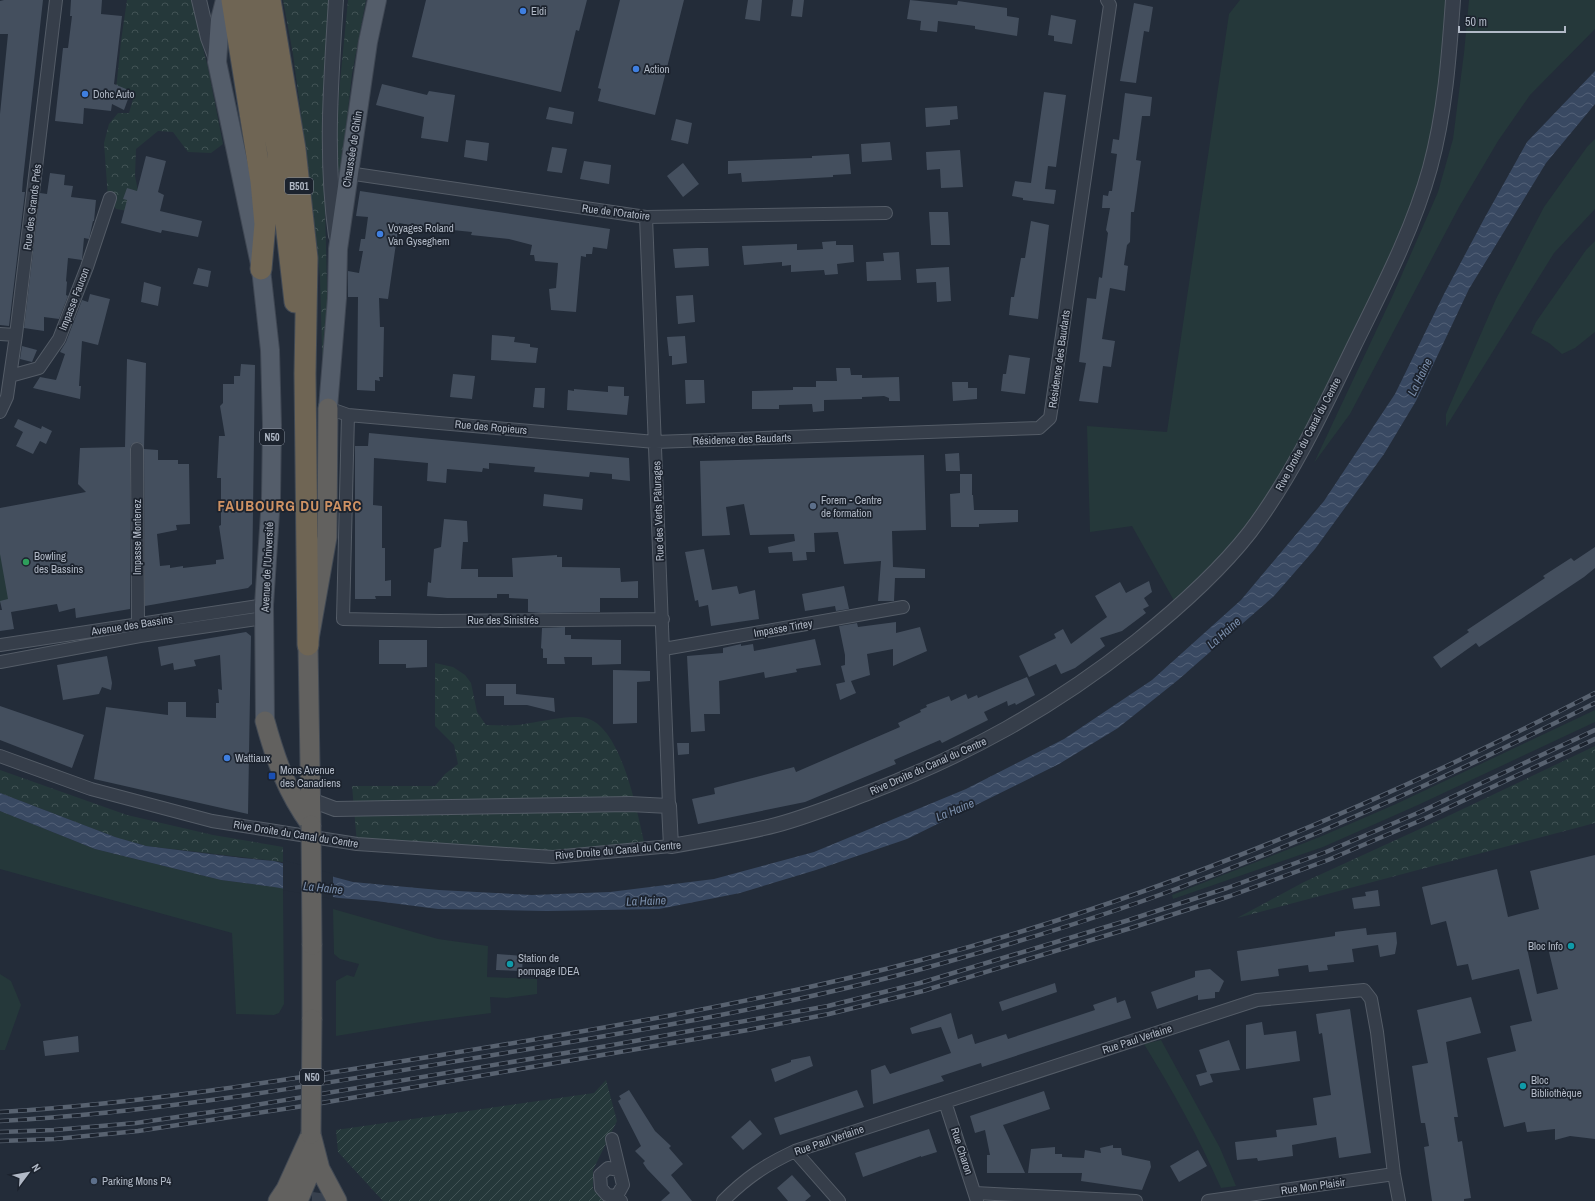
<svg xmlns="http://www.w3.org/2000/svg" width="1595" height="1201" font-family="'Archivo Narrow',sans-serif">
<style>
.green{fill:#25383a}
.forest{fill:url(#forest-crowns)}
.garden{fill:url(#garden-furrows)}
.water{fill:url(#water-waves)}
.pier{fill:#232c39}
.building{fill:#444f5e;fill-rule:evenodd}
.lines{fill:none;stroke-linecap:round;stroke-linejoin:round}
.tertiary-tunnel{stroke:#38414e;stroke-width:14;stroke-dasharray:14 7;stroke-linecap:butt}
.minor-casing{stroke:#545c67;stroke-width:14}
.tertiary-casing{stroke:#545c67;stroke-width:16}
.primary-casing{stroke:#3f4753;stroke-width:20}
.trunk-casing{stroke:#414954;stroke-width:21}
.motorway-casing{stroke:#414954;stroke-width:23}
.minor{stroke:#363e4a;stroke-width:12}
.tertiary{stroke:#363e4a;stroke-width:14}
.primary{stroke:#545d6a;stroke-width:18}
.trunk{stroke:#62615f;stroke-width:19}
.motorway{stroke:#6f6554;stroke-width:21}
.rail-casing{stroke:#586270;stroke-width:4.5}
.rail{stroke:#1c232e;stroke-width:3;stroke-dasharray:9;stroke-linecap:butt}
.trunk-bridge-casing{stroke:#414954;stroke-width:21;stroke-linecap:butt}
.trunk-bridge{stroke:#62615f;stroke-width:19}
.shop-dot{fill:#3f7fe0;stroke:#1c232e;stroke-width:1.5}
.service-dot{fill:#5c6f8a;stroke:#1c232e;stroke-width:1.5}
.leisure-dot{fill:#2e9e5b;stroke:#1c232e;stroke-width:1.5}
.transit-dot{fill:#1a4fb4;stroke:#1c232e;stroke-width:1.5}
.culture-dot{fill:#0f9aa8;stroke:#1c232e;stroke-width:1.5}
.labels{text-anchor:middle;stroke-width:3.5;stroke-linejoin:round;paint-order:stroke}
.shield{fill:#1c232e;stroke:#848c98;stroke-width:1}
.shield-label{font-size:10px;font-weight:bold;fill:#b1b9c6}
.poi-label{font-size:11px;fill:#b1b9c6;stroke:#1c232e;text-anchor:start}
.street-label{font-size:11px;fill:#b1b9c6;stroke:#1c232e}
.water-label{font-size:12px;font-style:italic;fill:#7b8fac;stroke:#1c232e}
.district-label{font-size:15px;font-weight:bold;letter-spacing:1px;fill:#cf9263;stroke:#1c232e}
</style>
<defs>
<pattern id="forest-crowns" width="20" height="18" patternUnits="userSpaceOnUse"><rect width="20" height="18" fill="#25383a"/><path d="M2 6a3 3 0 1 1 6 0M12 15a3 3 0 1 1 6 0" fill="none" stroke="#425355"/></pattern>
<pattern id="garden-furrows" width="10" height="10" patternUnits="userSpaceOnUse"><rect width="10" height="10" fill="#25383a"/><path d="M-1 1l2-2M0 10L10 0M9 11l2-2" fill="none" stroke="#425355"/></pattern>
<pattern id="water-waves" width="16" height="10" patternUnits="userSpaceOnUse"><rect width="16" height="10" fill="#394962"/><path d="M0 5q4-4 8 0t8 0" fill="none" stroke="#536177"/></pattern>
</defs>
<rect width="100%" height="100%" fill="#232c39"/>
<path class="green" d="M1240,0h213l-13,124 -36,116 -132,260 -95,106 -45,-80 -42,6 -3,-106 80,6 62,-418z
M1469,0h126v29l-65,66 -32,46 -39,66 -109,207 -36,49 78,-166 46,-105 15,-53 11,-86z
M1595,139v70l-41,44 -108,174v-13l50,-115 48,-92 43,-60z
M1595,241v91l-20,16 -13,6 -13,-11 -18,-10 5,-11 50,-72z
M0,542l11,59 -11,2z
M1595,710v12l-177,83 -95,42 -150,52 -1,-4 150,-59 74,-32z
M0,811l95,38 126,31 62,8 1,116 -5,9 -5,2 -38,-1 -4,-81 -232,-64z
M333,909l105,30 50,7 -1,31 50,2v15l-30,4 -17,-1 1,16 -70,9 -85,14v-55l11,-6 7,2 5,-13 -19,-5 -6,-5z
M0,974l11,7 10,24 -16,45h-5z
M1161,1040l59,108 16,38 -15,2c-22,-50 -48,-97 -77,-144z"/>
<path class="forest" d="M127,0h64l17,68 15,76 -12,9 -23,-1 -15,-20 -15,-1 -22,18 -1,27 3,15 -10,20 -12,-2 -8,-11 -4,-55 5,-19 9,-11h11l6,-21 -19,-2 5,-49z
M283,0h47l-7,125 5,203 -5,58 -3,-109 -12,-110 -15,-113z
M348,0h18l-14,74 -11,97h-6l4,-78z
M435,663l18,4 12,8 6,8 6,29 9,13c10,0 21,1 31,0 18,-2 53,-11 69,-7 37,9 52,100 60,132l-93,7 -196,-13 -5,-58h83l10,-12 13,-10 -4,-19 -19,-19z
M1595,746v77l-358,95 67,-36 142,-65z
M0,770l127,45 86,20 70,12v15l-137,-16 -31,-9 -115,-44z"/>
<path class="garden" d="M606,1080l11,41 -24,49v19l10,12h-220l-45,-49 -2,-22 258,-37z"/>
<path class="water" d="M1595,71v33l-49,59 -77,126 -53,112 -32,53 -69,95 -41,47 -96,84 -60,48 -59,36 -152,75 -91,31 -76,23 -81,16 -112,2 -109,-2 -62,-8 -37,-3 -65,-11 -53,-7 -126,-31 -95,-38v-18l115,44 31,9 96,12 32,3 79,21 86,8 93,5 78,-3 104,-13 100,-27 152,-63 98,-50 88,-59 89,-80 83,-99 71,-107 49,-100 40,-75 43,-77z"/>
<path class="pier" d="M283,860l50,14v25l-50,-9z"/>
<path class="building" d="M4,0h39l-20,179 -1,13h3l-16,134 -9,-1v-211l8,-80h-8v-33z
M71,0h31l-1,14 21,2 -8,68 17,7 -7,19 -12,-6 -1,7 -27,-3 -1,16 -28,-3 8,-73h5l4,-32h-2z
M426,0h161l-8,31 -3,-1 -15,62 -149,-35z
M620,0h64l-29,115 -57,-14 3,-12 -3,-1z
M748,0h14l-2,21 -15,-2z
M793,0h11l-2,17 -11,-1z
M910,0l47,5 1,-4 49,7v8l12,2 -2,18 -42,-7v-3l-37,-5 -1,11 -17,-2 1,-9 -14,-2z
M1134,3l19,4 -4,25 -5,-1 -8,52 -16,-2z
M1051,15l25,5 -4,24 -18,-3v-5l-6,-1z
M382,84l45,11 2,-4 26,4 -7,47 -27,-4 3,-21 -48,-12z
M1044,92l22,3 -10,72 -8,-1 -3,23 11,1 -2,14 -31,-4v-2l-11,-2 3,-15 16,2z
M1125,93l27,4 -2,19h-8l-6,44 5,1 -7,51h-3l-1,30 -3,3 -3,20 4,1 -3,25 -15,-3 -8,51 13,2 -4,26 -8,-1 -5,37 -19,-2 7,-38 -7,-1 8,-64 9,1 3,-22 3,1 6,-45 -2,-3 4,-22h-8l1,-13 5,1 1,-5h3l5,-37 -6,-1 2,-14 6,1z
M957,106l1,13 -8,1v5l-24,2 -1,-19z
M549,107l25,5 -2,12 -26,-5z
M676,119l16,4 -4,21 -17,-4z
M466,140l23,3 -2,18 -23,-4z
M890,142l2,18 -30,2 -1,-18z
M552,147l15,2 -5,24 -15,-2z
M960,150l3,37 -22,1 -1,-19 -13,1 -1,-18z
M849,154l2,20 -18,1v2l-91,5 -1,-9 -13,1v-13l84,-3v-2z
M146,156l20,5 -8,31 6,3 -4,16 42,10 -4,16 -36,-7 -1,3 -40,-10 6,-23 -4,-1 4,-11 10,3z
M584,161l27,4 -2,19 -29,-5z
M683,163l16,21 -16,13 -16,-21z
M50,173l15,2 -1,10 9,1 -2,11 25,3 -2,21h-1l-4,18 -5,-1 -2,22 -14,-2 -2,23 1,1 -1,13 2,1 -9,23 -15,-2v14l-20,-3 16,-135 7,1z
M360,191l250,38 -3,20 -14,-2 -1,7h-6v3l-5,-1 -5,56 -25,-2 -2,-21 7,-1 2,-25 -23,-2 -1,-6h-4l2,-10 -23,-6 -38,-4 1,-3 -40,-4v1l-33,-6 -11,76 -9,-1 1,29h4l-1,50h-4l1,4 -5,-1v11l-18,-1 1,-93h-10v-26l11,2 4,-22h-4l2,-12h4l3,-22 -12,-1z
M929,212h19l2,33h-19z
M1031,221l18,4 -11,94 -29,-4 2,-18h3l7,-39h4z
M836,241v4h17l1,17 -17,2 1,10 -13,1 -1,-5 -33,2v-7l-9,1v-4l-38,3 -2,-19 55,-2v6l26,-1 -1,-7z
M697,248h11l1,18 -34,2 -2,-19z
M899,252l2,28 -34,1 -1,-19 18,-1 -1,-8z
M949,267l2,34 -14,1 -1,-20 -19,1 -1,-14z
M198,268l13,3 -3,16 -15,-3z
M144,282l17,5 -3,19 -17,-4z
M90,294l20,5 -12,46 -16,-4 -3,45h2l-1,13 -47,-11 7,-11 16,3 9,-26 -5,-2 1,-2 5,-8 16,-42 6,2z
M693,295l2,27 -17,2 -2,-28z
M492,335l23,2 -1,5 16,2v3l8,1 -2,15 -45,-3z
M685,336l2,27 -15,2v-9h-3l-2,-19z
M22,346l15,4 -5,12 -12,-3z
M1009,355l21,3 -5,36 -24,-3 2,-17h3z
M127,359l19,4 -2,86 -3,-6 -4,-1 -6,3 -1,4v160l-54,9 -1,-10 -16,4 -2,-8 -46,8 3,17 -14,2v-21h2l-2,-9 8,-2 -8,-45v-46l86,-16 -8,-8 2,-36 45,-1z
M241,364l14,1 -3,219 -4,4 -103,18 -1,-157 14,1v10h20v4h11l1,60 -14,1 1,5 -20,4 3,32 10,-1v3l13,-2v2l33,-4v-4l8,-1 -5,-33 2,-1v-47h-4l2,-42h6l-5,-30 3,-3v-19h11v-8h6z
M836,368h14l1,7h11v3l37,-1 1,24h-11v-3l-5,-2 -22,1v2l-38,1v11l-11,1 -1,-8 -33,1v4h-27v-18l41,-1v-3h23v-6h21z
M453,374l22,2 -3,23 -22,-2z
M685,380h19l1,23 -19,1z
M952,382h16v6h9v11l-24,2z
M608,386l16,1v9h5l-2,19 -60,-5 1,-20 6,1v-2l34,3z
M535,388h10l-1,20 -11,-1z
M18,419l23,10 1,-3 10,5 -6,13 -6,-3 -7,13 -17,-8 7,-14 -9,-5z
M369,433l260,25 1,23 -18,-2v-5l-22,-2 -1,5 -55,-5 1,-5 -46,-4v6l-6,-1 -1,4 -35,-3 -1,14 -19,-2 1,-18 -54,-5 -1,47 9,1v42h3v33l6,-1v16h-16l1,3h-21v-153h13z
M959,453l1,18h-14l-1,-17z
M924,455l2,75 -34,1 1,36 32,2v9h-30l-1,23h-16l3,-40 -37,3 -6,-32 -24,1 1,19h-9l1,8 -14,1 -1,-9 -23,1 -1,-6 27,-6 -1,-7 -44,1 -6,-31 -18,3 4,28 -28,1 -2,-75z
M960,474h12v21h1l1,15h44v12l-39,2v3h-28l-1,-33 10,-1z
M544,494l39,5 -1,11 -39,-4z
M444,519l23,2 1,21h-5l-2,27h17v8h35l-1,-19 45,-3v2h5v10l58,1 1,14 17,-1v17h-38v14l-58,1 -14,-1v-13l-19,-1v-4h-12v4h-50l-20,-2 1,-14 3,1 3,-34 7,-2z
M1595,547v21l-11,9 -105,70 -3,-4 -35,25 -8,-11 36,-25 -2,-2 78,-52 -2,-2 28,-18 3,3z
M704,549l8,41 25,-4 2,8 16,-4 4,29 -48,7 -3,-21 -9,2 -1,-7 -3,1 -10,-49z
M1149,581l3,11 -8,6 5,8 -6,3 3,4 -24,18 -22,7 5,8 -30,22 -14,6 -5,-10 -27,13 -10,-21 37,-18 -2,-4 9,-5 8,15 36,-27 -12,-21 25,-14 6,11z
M844,586l5,23 -13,2 -1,-5 -30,5 -3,-17z
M896,622v11l24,-6 7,24 -34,15v-17l-26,5 3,21 -19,6 5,12 -16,7 -4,-16 9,-2 -4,-16 4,-1v-10l-6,-29 18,-3 1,4z
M565,627v8h6v4l50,1v24l-29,1v-8h-28l1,7h-18v-6h-4v-9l-2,-1 1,-20z
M246,632l5,4 -3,178 -154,-35 12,-72 62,8v-13h18v15l30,1v-15h3l-1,-14 4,1 -2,-35 -26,5 2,6 -22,4 -1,-7 -12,3 -3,-19z
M815,639l6,26 -25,4 1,3 -32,6 -1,-6 -45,9 1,33h-16l1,17 -14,1 -4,-76 36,-3v-5l18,-4v2l12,-2 1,7z
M379,640h48v27l-21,1v-4h-27z
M107,656l5,27 -1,7 -9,-3 -3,7 -36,6 -6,-35z
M613,670l37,1v10l-13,1v41l-24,1z
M1027,677l8,18 -19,10 -1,-2 -7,3 -1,-5 -23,11 4,8 -46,23 -2,-3 -46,20 2,4 -91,38 -107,22 -6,-25 23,-5 -1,-6 80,-21 2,5 104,-45 -2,-4 23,-11 -1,-2 7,-3 -1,-2 23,-9 2,5 15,-7 2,5 9,-4 1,3z
M486,684h30v10l38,4 1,14 -28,-7h-23v-9h-18z
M0,706l84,29 -12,33 -72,-28z
M677,743h12v11l-11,1z
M1595,855v284l-25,-3 -15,4v-11l-28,3 -2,-10 -21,5 -17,-69 29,-7 -6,-25 22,-5 -13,-52 -47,11 -4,-16 -11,2 -11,-45 -15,4 -9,-38 75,-18 11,48 31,-8 -9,-38zM1527,948h21l10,41 -21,5z
M1378,890l2,16 -26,3 -2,-11 14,-2 -1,-4z
M1366,928l1,7 29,-3 1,11 -2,11 -15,3 -2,-12 -26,4 2,13 -27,3 1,5 -19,2 -1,-7 -30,4 1,7 -38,5 -4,-30 98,-15v-4z
M497,954l26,2 -1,15 -26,-1z
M1210,969l14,12 -5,11h-4v6l-17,2v-5l-41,14 -6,-17 44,-15v-6z
M1055,983l2,9 -55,19 -3,-9z
M1116,997l1,6 8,-3 6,18 -149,49 -1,-4 -40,13 3,5 -71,23 -2,-34 14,-5 5,9 61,-21 -10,-26 -29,7 -2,-6 41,-15 7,26 14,-5 3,10 31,-10 2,5 87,-29 -2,-5z
M1471,997l10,36 -35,9 12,75h-4l4,25 4,-1 9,57 -7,1v2h-32l-8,-54 5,-1 -4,-23h-4l-9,-57 16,-3 -11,-53z
M1350,1009l21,144 -32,5 -3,-21 -44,8 1,11 -35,5 -1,-3 -20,2 -2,-18 42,-5 -1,-7 41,-5 -4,-27 18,-3 -9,-62 -3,1 -3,-20z
M1262,1022l2,13 32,-4 4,30 -54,8v-44z
M78,1036l1,16 -34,4 -2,-15z
M1229,1040l11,30 -30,4 3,8 -13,4 -4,-11 11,-3 -8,-22z
M810,1056l3,10 -38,16 -4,-13 20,-7v-2z
M629,1090l26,41 16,15 -2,2 14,16 -12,11 21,26h-31l9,-8 -23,-24 -4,-6 2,-2 -10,-10 6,-5 -23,-45 3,-2 -2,-3z
M857,1090l7,17 -84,28 -6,-17z
M1044,1091l6,18 -47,16 22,48h-38v-18h3l-5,-25 -10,3 -5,-17z
M750,1120l12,14 -19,16 -12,-13z
M929,1129l8,23 -16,5v-1l-58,21 -8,-24z
M1113,1145v3h8l1,7 28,6 1,6 -9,23 -61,-9 1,-8h-54l3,-24 24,-2v7h7v3l22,1 1,-8 16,3 -1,-5z
M1198,1150l9,16 -28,16 -9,-16z
M792,1175l19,21 -6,5h-17l-11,-13z"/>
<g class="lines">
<path class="tertiary-tunnel" d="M291,1200l21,-1 15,2"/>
<g class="minor-casing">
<path id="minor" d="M348,173l298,44 240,-4
M646,217l23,589
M0,334l16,1
M10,376l29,-8 20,-29 28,-72 23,-69
M328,408l20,7 307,27 384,-14 11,-10 60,-413 -3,-5
M0,412l7,-15 9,-62 40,-335
M348,415l-5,204 97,2 223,-2
M137,449l1,175
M0,645l264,-40
M664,649l239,-42
M0,662l140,-26 124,-18
M0,756l91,33 121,32 145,23 196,13 118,-11
M945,1102l32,99
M612,1139l11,46 -6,11 4,5
M795,1151l44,50
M975,1193l161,8
M617,1196l-10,-1 -6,-7 -1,-13 8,-7 11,2
M723,1201c23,-23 42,-36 72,-50l462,-151 107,-10 7,9 6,33 17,142 5,27
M1208,1201l186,-27"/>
</g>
<g class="tertiary-casing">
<path id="tertiary" d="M199,0l9,38 8,21
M336,0c-5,79 -11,158 0,236
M311,800l24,9 295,-5 39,2 2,40c35,-6 70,-12 105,-21 30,-8 60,-20 89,-31 102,-39 186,-85 272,-153 40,-32 81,-68 113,-109 43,-57 73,-122 104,-186 28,-57 59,-116 76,-178 15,-55 19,-111 23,-168"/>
</g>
<g class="primary-casing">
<path id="primary" d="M225,0l-5,20 -3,42 44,207 9,81 2,75 -1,73 -7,107 1,116
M328,408l9,-110 1,-49 30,-207 9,-42"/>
</g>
<g class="trunk-casing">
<path id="trunk" d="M265,721c11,40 22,71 46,104
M311,825l-3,-180 19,-108 1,-129
M312,1019v-74
M311,1134l9,35 17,32
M278,1201l8,-12 25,-55
M298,1201l13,-31"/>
</g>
<g class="motorway-casing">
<path id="motorway" d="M232,0l29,181 4,43 -4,45
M251,0l27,153 17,149
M270,0l25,149 12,109 -2,116 3,271"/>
</g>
<use href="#minor" class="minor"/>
<use href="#tertiary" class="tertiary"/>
<use href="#primary" class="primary"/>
<use href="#trunk" class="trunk"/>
<use href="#motorway" class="motorway"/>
<g class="rail-casing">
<path id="rail" d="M0,1112c150,-9 298,-34 447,-58 159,-26 318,-53 474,-94 234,-61 459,-156 674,-267
M0,1121c155,-8 310,-35 463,-61 156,-26 313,-51 466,-93 83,-23 166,-48 247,-78 143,-53 283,-117 419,-186
M0,1132l54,-2 82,-7 96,-14 375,-63 221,-40 92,-23 209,-63 98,-32 99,-36 94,-40 175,-82
M0,1141l55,-2 83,-8 172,-26 438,-75 81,-16 94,-23 208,-63 99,-32 98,-36 96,-41 171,-80"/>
</g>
<use href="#rail" class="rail"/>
<g class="trunk-bridge-casing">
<path id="trunk-bridge" d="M311,825l1,120
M311,1134l1,-115"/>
</g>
<use href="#trunk-bridge" class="trunk-bridge"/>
</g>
<g class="shop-dot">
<circle cx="523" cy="11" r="4"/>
<circle cx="636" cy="69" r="4"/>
<circle cx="85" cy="94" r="4"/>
<circle cx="380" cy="234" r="4"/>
<circle cx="227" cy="758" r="4"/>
</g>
<g class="service-dot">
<circle cx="813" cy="506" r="4"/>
<circle cx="94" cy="1181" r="4"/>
</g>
<circle class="leisure-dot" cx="26" cy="562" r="4"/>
<rect class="transit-dot" x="268" y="772" width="8" height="8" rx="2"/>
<g class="culture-dot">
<circle cx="1571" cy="946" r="4"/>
<circle cx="510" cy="964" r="4"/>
<circle cx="1523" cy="1086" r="4"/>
</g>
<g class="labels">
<g class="shield">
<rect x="285" y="178" width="28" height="16" rx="3"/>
<rect x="260" y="429" width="24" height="16" rx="3"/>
<rect x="300" y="1069" width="24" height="16" rx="3"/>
</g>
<g class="shield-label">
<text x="299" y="190">B501</text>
<text x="272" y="441">N50</text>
<text x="312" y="1081">N50</text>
</g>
<g class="poi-label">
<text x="531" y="15">Eldi</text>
<text x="644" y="73">Action</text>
<text x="93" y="98">Dohc Auto</text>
<text x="388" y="232">Voyages Roland<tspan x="388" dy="13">Van Gyseghem</tspan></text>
<text x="821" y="504">Forem - Centre<tspan x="821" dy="13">de formation</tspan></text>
<text x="34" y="560">Bowling<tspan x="34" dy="13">des Bassins</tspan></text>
<text x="235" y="762">Wattiaux</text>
<text x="280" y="774">Mons Avenue<tspan x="280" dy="13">des Canadiens</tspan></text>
<text x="1563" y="950" text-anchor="end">Bloc Info</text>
<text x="518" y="962">Station de<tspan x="518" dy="13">pompage IDEA</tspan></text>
<text x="1531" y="1084">Bloc<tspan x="1531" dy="13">Bibliothèque</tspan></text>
<text x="102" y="1185">Parking Mons P4</text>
</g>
<g class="street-label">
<text transform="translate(352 149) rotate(-81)" y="4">Chaussée de Ghlin</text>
<text transform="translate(32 207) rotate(-83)" y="4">Rue des Grands Prés</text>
<text transform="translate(616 212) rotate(7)" y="4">Rue de l'Oratoire</text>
<text transform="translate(74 299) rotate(-69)" y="4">Impasse Faucon</text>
<text transform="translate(1059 359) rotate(-82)" y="4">Résidence des Baudarts</text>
<text transform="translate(491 427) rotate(5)" y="4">Rue des Ropieurs</text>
<text transform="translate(1308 434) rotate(-62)" y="4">Rive Droite du Canal du Centre</text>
<text transform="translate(742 439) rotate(-2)" y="4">Résidence des Baudarts</text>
<text transform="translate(658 511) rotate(-92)" y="4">Rue des Verts Pâturages</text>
<text transform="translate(137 537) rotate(-90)" y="4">Impasse Montenez</text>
<text transform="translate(267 567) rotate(-87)" y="4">Avenue de l'Université</text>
<text x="503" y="624">Rue des Sinistrés</text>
<text transform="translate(132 625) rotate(-9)" y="4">Avenue des Bassins</text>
<text transform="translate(783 628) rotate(-10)" y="4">Impasse Tirtey</text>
<text transform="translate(928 766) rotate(-24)" y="4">Rive Droite du Canal du Centre</text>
<text transform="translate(296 834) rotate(9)" y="4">Rive Droite du Canal du Centre</text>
<text transform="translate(618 850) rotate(-5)" y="4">Rive Droite du Canal du Centre</text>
<text transform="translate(1137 1039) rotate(-18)" y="4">Rue Paul Verlaine</text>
<text transform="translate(829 1140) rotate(-19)" y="4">Rue Paul Verlaine</text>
<text transform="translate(962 1151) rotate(72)" y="4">Rue Charon</text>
<text transform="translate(1313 1186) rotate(-8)" y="4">Rue Mon Plaisir</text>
</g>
<g class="water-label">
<text transform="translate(1420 377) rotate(-64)" y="4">La Haine</text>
<text transform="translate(1224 633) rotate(-42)" y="4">La Haine</text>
<text transform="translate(955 810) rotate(-22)" y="4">La Haine</text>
<text transform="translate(323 888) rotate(6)" y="4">La Haine</text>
<text transform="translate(646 901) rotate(-2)" y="4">La Haine</text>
</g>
<g class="district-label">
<text x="290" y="511">FAUBOURG DU PARC</text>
</g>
</g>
<g transform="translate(28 1173) rotate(58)" stroke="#1c232e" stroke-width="3" paint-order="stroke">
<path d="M0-3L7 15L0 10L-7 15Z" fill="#b1b9c6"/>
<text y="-6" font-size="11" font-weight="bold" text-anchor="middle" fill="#b1b9c6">N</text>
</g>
<path d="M1459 26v6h106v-6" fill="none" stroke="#b1b9c6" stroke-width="2"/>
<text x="1465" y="26" font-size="12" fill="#b1b9c6" stroke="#1c232e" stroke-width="3" paint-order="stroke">50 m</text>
</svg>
